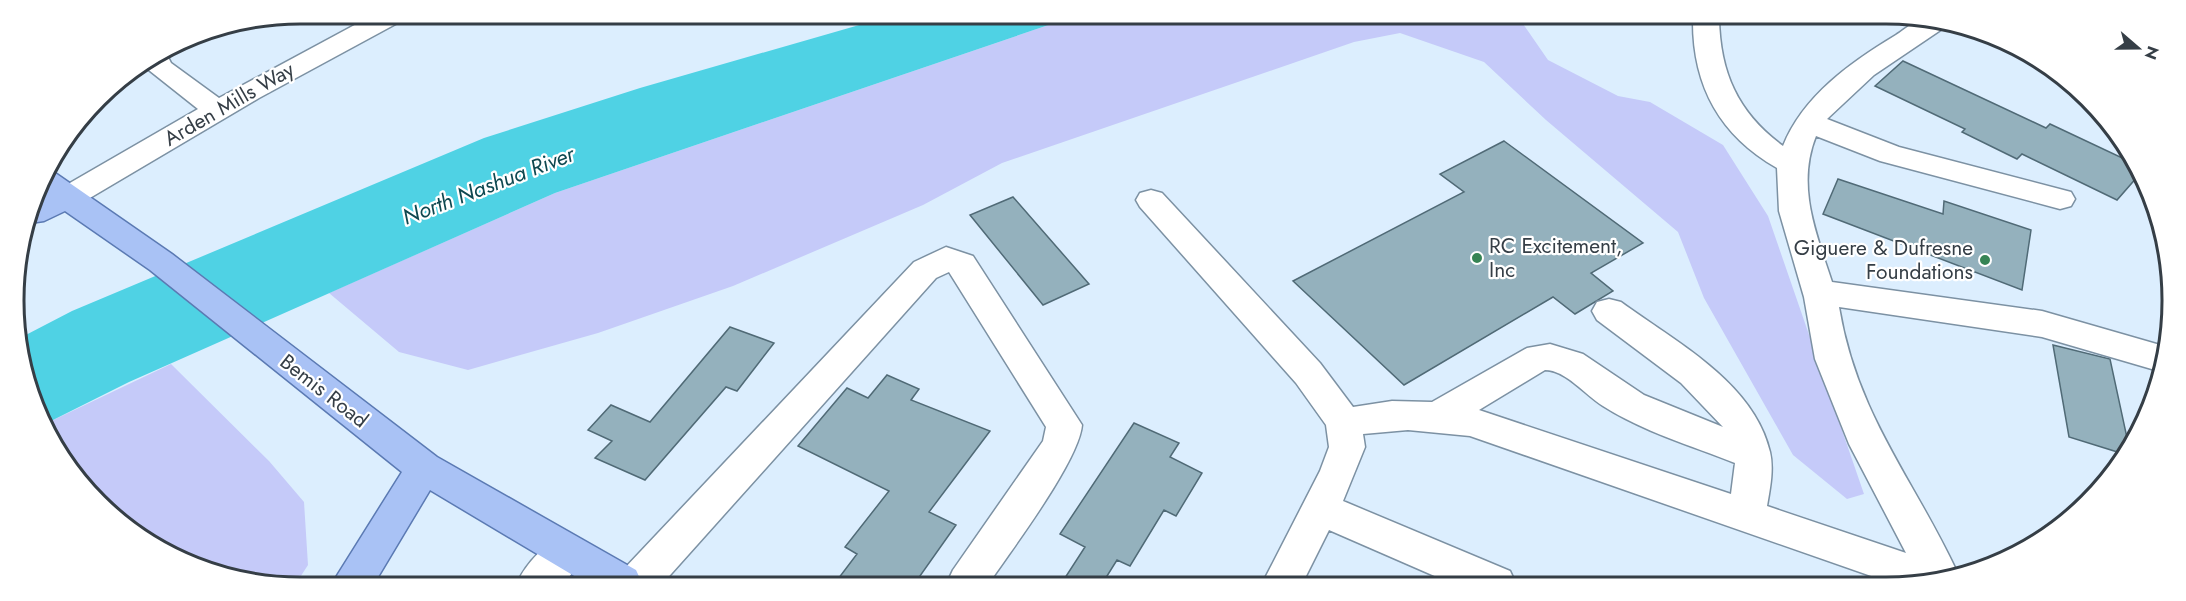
<svg xmlns="http://www.w3.org/2000/svg" width="2186" height="601" font-family="Jost,sans-serif">
<style>
.green{fill:#c5caf9}
.water{fill:#4fd2e4}
.building{fill:#94b1bd;stroke:#506a76;stroke-width:1.5}
.lines{fill:none;stroke-linecap:round;stroke-linejoin:round}
.minor-casing{stroke:#7c91a3;stroke-width:3}
.major-casing{stroke:#5b7ab3;stroke-width:3}
.minor{fill:#fff;fill-rule:evenodd}
.major{fill:#a9c2f5;fill-rule:evenodd}
.poi-dot{fill:#368454;stroke:#fff;stroke-width:2}
.labels{text-anchor:middle;stroke-width:4.5;stroke-linejoin:round;paint-order:stroke}
.street-label{font-size:21px;fill:#353e46;stroke:#fff}
.poi-label{font-size:21px;fill:#353e46;stroke:#fff;text-anchor:start}
.water-label{font-size:22px;font-style:italic;fill:#0e4850;stroke:#fff}
.rim{fill:none;stroke:#353e46;stroke-width:3}
</style>
<rect width="100%" height="100%" fill="#dceefe"/>
<path class="green" d="M1075,16l444,2 29,42 70,36 32,6 73,43 45,71 96,278 -17,5 -54,-44 -89,-157 -26,-66 -132,-112 -62,-58 -84,-29 -46,9 -352,121 -79,42 -190,81 -135,47 -130,37 -69,-18 -70,-59 226,-100z
M171,364l98,97 35,41 4,63 -11,17h-52l-88,-33 -84,-74 -26,-52z"/>
<path class="water" d="M894,15l181,1 -520,177 -426,189 -82,41 -24,-48 -3,-37 52,-27 412,-173 156,-50z"/>
<path class="building" d="M1903,61l143,67 4,-4 83,39 5,13 -21,24 -95,-46 -5,5 -55,-27 3,-3 -90,-43z
M1504,141l139,102 -52,30 22,18 -38,23 -22,-17 -149,88 -111,-104 171,-89 -24,-18z
M1838,179l105,35 1,-13 87,29 -9,60 -199,-76z
M1013,197l76,87 -46,21 -73,-90z
M730,327l44,16 -37,48 -11,-4 -81,93 -50,-22 17,-17 -24,-11 23,-25 39,17z
M2053,345l57,14 19,88 -5,7 -55,-17z
M887,375l32,14 -8,11 79,31 -61,81 27,13 -41,58h-80l22,-29 -12,-7 44,-56 -91,-45 49,-58 21,10z
M1134,423l45,20 -9,14 32,16 -26,43 -12,-6 -34,56 -13,-6 -15,24h-41l24,-37 -25,-13z"/>
<g class="lines">
<g class="minor-casing">
<path id="minor" d="M375,14h32l-4,6 -144,78 -181,107 -11,3 -11,-3 -4,-7 4,-7 142,-82 -53,-42v-3l20,-13 6,12 48,35z
M1693,18h26c1,55 19,95 64,128 20,-50 68,-84 113,-111 8,-5 19,-15 28,-16 10,-2 19,1 27,4l-77,52 -47,44 72,28 172,45 4,7 -4,7 -11,3 -180,-48 -64,-25c-20,50 0,97 16,146l210,29 125,36 -5,25 -120,-35 -203,-30c18,109 75,172 119,267l-35,11h-26l-427,-149 -62,-6 -45,4 2,13 -22,54 167,70 6,13h-63l-124,-54 -27,54h-40l58,-113 9,-24 -3,-22 -30,-42 -156,-176 -4,-7 4,-7 11,-3 11,3 158,170 33,44 39,-6 40,1 95,-54 23,-4 33,10 61,41 79,32 -42,-44 -84,-63 -5,-9 5,-9 12,-3 12,3c53,39 133,80 149,150 4,17 0,37 -3,54l139,47 -57,-109 -34,-85 -11,-62 -25,-86 -2,-43c-58,-33 -85,-83 -84,-150zM1545,370c21,0 40,25 58,36 41,26 87,39 132,57l-4,31 -252,-84z
M946,247l27,9 109,169c-3,36 -70,124 -93,158h-42l6,-13 90,-129 3,-14 -97,-155 -13,6 -273,305h-46l6,-13 291,-308z
M567,535l14,5 6,12 -6,12 -18,19h-46c10,-21 29,-41 50,-48z"/>
</g>
<g class="major-casing">
<path id="major" d="M48,168l124,86 265,203 199,113 6,13h-56l-156,-93 -55,92h-42l69,-110 -252,-202 -85,-59 -21,10 -14,2 6,-24 9,-4 -6,-5z"/>
</g>
<use href="#minor" class="minor"/>
<use href="#major" class="major"/>
</g>
<g class="poi-dot">
<circle cx="1477" cy="258" r="6"/>
<circle cx="1985" cy="260" r="6"/>
</g>
<g class="labels">
<g class="street-label">
<text transform="translate(229 104) rotate(-30)" y="7">Arden Mills Way</text>
<text transform="translate(324 391) rotate(38)" y="7">Bemis Road</text>
</g>
<g class="poi-label">
<text x="1489" y="253">RC Excitement,<tspan x="1489" dy="24">Inc</tspan></text>
<text x="1973" y="255" text-anchor="end">Giguere &amp; Dufresne<tspan x="1973" dy="24">Foundations</tspan></text>
</g>
<g class="water-label">
<text transform="translate(488 185) rotate(-21)" y="8">North Nashua River</text>
</g>
</g>
<path d="M0 0H2186V601H0ZM300 24H1886A276 276 0 0 1 2162 300V301A276 276 0 0 1 1886 577H300A276 276 0 0 1 24 301V300A276 276 0 0 1 300 24Z" fill="#fff" fill-rule="evenodd"/>
<path class="rim" d="M300 24H1886A276 276 0 0 1 2162 300V301A276 276 0 0 1 1886 577H300A276 276 0 0 1 24 301V300A276 276 0 0 1 300 24Z"/>
<g transform="translate(2138 48) rotate(110)" stroke="#ffffff" stroke-width="4.5" paint-order="stroke">
<path d="M0-4.5L10 22L0 15L-10 22Z" fill="#353e46"/>
<text y="-9" font-size="16" font-weight="bold" text-anchor="middle" fill="#353e46">N</text>
</g>
</svg>
